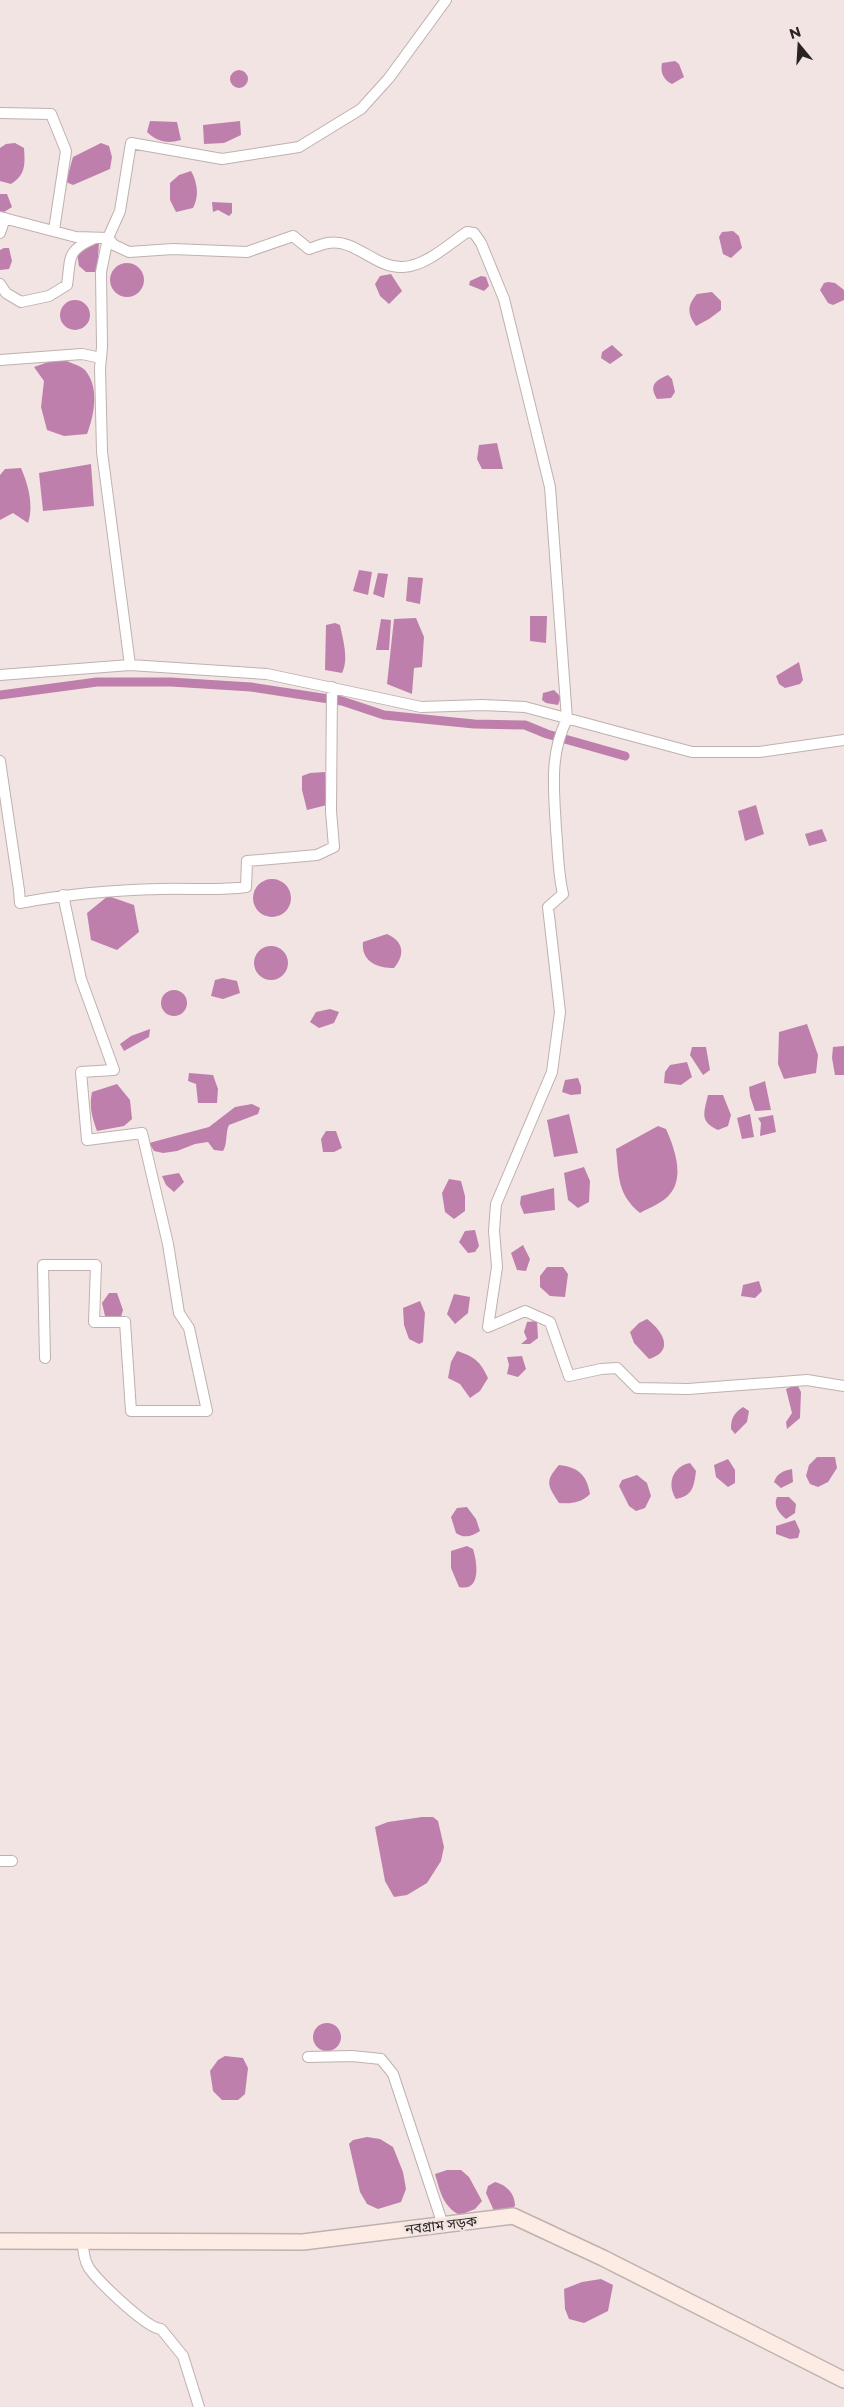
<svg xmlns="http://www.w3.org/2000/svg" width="844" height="2407" font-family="Montserrat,'Noto Sans Bengali',sans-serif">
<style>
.water{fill:#be7fac}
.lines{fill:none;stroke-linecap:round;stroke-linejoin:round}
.canal{stroke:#be7fac;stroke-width:9}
.street-casing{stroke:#beb1af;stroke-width:12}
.secondary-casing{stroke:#beb1af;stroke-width:18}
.street{stroke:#fff;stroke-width:10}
.secondary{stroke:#fdece3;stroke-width:15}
.labels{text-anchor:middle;stroke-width:5;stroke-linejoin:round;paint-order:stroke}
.street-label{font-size:14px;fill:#292423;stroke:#f2e4e2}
</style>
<rect width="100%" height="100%" fill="#f2e4e2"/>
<path class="water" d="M675,61l4,3 5,13 -12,7c-8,-4 -12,-11 -10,-21z
M230 79a9 9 0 1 1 18 0a9 9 0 1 1-18 0Z
M150,121l27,1 4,18c-14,4 -23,2 -34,-8z
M240,121l1,14 -17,8 -20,1 -1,-19z
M15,143l9,5c1,16 2,27 -13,36l-11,-3v-33l6,-4z
M101,143l8,3 3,11 -2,12 -37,16 -7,-3 7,-25z
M191,171c7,12 8,26 2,37l-17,4 -6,-12v-17l9,-8z
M0,194h7l5,13 -8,5 -4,-1z
M212,202l20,1v10l-3,3 -11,-6 -5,2z
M733,231l6,5 3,12 -11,10 -8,-4 -4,-17 3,-5z
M93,242l6,1 -2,29h-11l-7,-6 -2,-13z
M4,248h5l3,13 -3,8 -9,1v-20z
M110 280a17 17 0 1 1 34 0a17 17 0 1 1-34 0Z
M391,274l11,17 -13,13 -9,-8 -5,-12 5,-8z
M481,276l5,1 3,9 -5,5 -15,-6 1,-4z
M828,282l7,1 9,7v10l-11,5 -5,-2 -8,-13 4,-7z
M712,292l9,9v9l-12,9 -13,7c-9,-12 -9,-21 1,-32z
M60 315a15 15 0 1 1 30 0a15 15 0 1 1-30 0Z
M612,345l11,10 -13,9 -9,-6 1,-6z
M60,358c7,4 20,7 25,12 15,18 9,45 2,64l-23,2 -17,-6 -6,-23 3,-26 -10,-14z
M668,375l4,4 3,13 -4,6 -14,1c-8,-13 -3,-18 11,-24z
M497,443l6,26h-21l-5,-10 2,-14z
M91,464l3,42 -51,5 -4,-38z
M21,468c7,16 13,37 7,55l-15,-10 -13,7v-45l5,-6z
M359,570l13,2 -4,23 -15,-4z
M378,573l10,1 -4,24 -11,-4z
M408,577l15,1 -3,26 -14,-3z
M530,616h17l-1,27 -16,-2z
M416,618l8,19 -2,30 -8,1 -2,26 -25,-10 7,-65z
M381,619l10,1 -2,30h-13z
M335,623l5,2c3,15 9,34 2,48l-17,-3 1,-45z
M799,662l4,18 -3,4 -15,4 -6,-4 -3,-8z
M554,690l7,7 -3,8 -12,-2 -4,-3 1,-7z
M325,772l2,33 -20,5 -5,-20v-14l8,-3z
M756,805l8,29 -19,7 -7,-30z
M822,829l5,12 -18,5 -4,-12z
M253 898a19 19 0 1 1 38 0a19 19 0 1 1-38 0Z
M108,896l26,9 5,27 -22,18 -26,-10 -4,-27z
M387,934c16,7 19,20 7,34 -16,0 -33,-6 -31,-26z
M254 963a17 17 0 1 1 34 0a17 17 0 1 1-34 0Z
M223,978l14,3 3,12 -17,6 -12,-3 4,-16z
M161 1003a13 13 0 1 1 26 0a13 13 0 1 1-26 0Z
M330,1009l9,3 -5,11 -15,5 -9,-6 6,-10z
M807,1024l11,31 -2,18 -32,6 -6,-15 1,-32z
M150,1029l-1,8 -25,14 -4,-7 11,-8z
M844,1046v29h-9l-3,-17 1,-11z
M692,1047h14l4,23 -7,5 -13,-20z
M687,1062l5,15 -11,8 -17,-2 1,-11 5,-7z
M189,1073l24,2 5,14 -1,14h-19l-2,-19 -8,-3z
M578,1078l3,8v8l-10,1 -9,-3 3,-12z
M765,1081l6,29 -16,1 -5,-15 -1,-9z
M117,1084l13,16 2,19 -8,7 -27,5c-5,-14 -8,-24 -5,-39z
M708,1095h15l8,20 -3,11 -10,4c-19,-9 -14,-17 -10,-35z
M252,1104l8,4 -2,6 -29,11c-4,8 -1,18 -6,26l-9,-1 -6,-8 -13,2 -18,7 -14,2 -9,-2 -5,-8 60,-16 26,-20z
M569,1114l9,39 -24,4 -7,-37z
M750,1114l4,23 -12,2 -5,-21z
M773,1115l3,17 -16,4 1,-13 -3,-5z
M658,1126l8,3c8,18 19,47 4,65 -6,8 -21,14 -30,19 -23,-19 -21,-37 -24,-64z
M326,1131h10l6,17 -8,4h-11l-2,-13z
M584,1167l6,14 -1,21 -11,6 -10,-8 -4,-27z
M179,1173l5,9 -10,10 -8,-7 -4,-9z
M449,1179l12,2 4,15v15l-11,8 -9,-7 -3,-19z
M554,1188l1,22 -31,4 -4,-10 1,-8z
M475,1230l4,16 -4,6 -7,1 -9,-11 6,-11z
M523,1245l7,14 -4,12 -9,-1 -6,-17z
M547,1267h16l5,7 -3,23 -15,-1 -10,-9v-11z
M759,1281l3,10 -7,7 -14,-2 2,-11z
M109,1293h8l6,17 -2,7 -16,-1 -3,-13z
M454,1294l16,3 -2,16 -13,11 -8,-10z
M420,1301l5,12 -2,29 -4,2 -10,-5 -5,-14 -1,-17z
M647,1319c16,12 28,32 2,40l-15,-16 -4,-11 9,-9z
M537,1321l1,17 -8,6h-9l6,-5 -3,-7 3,-10z
M457,1351c18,6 23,10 31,27l-8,13 -10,7 -10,-14 -12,-6 3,-16z
M522,1356l4,13 -8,8 -11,-3 2,-9 -2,-8z
M797,1384l4,8 -1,26 -13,11 -1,-7 6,-9 -6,-24z
M743,1407l6,4 -2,11 -12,12 -4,-5c0,-11 3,-16 12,-22z
M817,1457h18l2,11 -9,14 -10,5 -8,-3 -4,-8 3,-11z
M728,1459l7,11v13l-7,4 -12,-10 -2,-12z
M690,1463l6,8c-2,15 -3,25 -20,28 -10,-15 -3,-33 14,-36z
M559,1465c19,2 28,10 31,29 -9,9 -19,10 -31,9 -11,-17 -15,-21 0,-38z
M792,1469l1,13 -12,6 -7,-6c3,-9 9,-11 18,-13z
M637,1475l10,8 4,13 -6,12 -9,3 -7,-5 -10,-20 3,-6z
M777,1497h12l7,7 -1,9 -9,6c-7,-6 -13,-13 -9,-22z
M467,1507l9,12 4,12c-7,5 -16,8 -24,2l-5,-16 6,-9z
M795,1520l5,11 -2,7 -8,1 -14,-5v-8z
M467,1546l6,3c4,12 9,43 -14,38l-8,-19v-17z
M422,1817h11l5,4 6,26 -3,14 -14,22 -20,12 -13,2 -9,-16 -10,-54 13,-5z
M313 2037a14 14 0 1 1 28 0a14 14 0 1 1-28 0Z
M225,2056l18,2 5,10 -3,26 -7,6h-16l-9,-9 -3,-20 8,-11z
M367,2137l13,2 13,8 10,25 3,17 -5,13 -23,7 -11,-5 -7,-12 -11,-48 4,-4z
M447,2170h14l8,7 13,24 -7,8 -15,6c-17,-8 -20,-24 -25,-41z
M495,2182c12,3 20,12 20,24l-7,4 -14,1 -8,-18 2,-7z
M601,2279l12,6 -5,26 -24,12 -15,-4 -4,-10 -1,-20 18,-7z"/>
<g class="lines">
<path class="canal" d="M0,695l97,-13h74l80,5 91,14 42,14 90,9 51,1 22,9 78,22"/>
<g class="street-casing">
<path id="street" d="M0,113l51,1 15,37 -12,79
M0,217l76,20 32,1 6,7 15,7 44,-3 74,3 46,-16 16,13c6,-2 13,-5 19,-6 27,-5 48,26 75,24 23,-1 46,-23 64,-35l7,1 7,10 23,56 46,188 17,232c-18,36 -13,71 -11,110 2,22 2,44 7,65l-15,13 12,105 -8,60 -56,132 -2,27 3,36 -9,60 37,-16 25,11 19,54 32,-7 16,-1 20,20 51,1 119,-9 37,6
M0,233l5,-15
M0,284l6,9 15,9 28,-6 18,-11c4,-27 -1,-34 26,-46
M0,360l82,-6 19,4
M130,665l-28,-213 -2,-84 2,-21 -1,-75 7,-34 12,-27 11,-68 91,16 77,-12 62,-38 28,-31 57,-78
M0,675l130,-10 137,9 154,33 61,-2 43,2 167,45h67l85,-12
M0,761l19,129 1,13c47,-9 93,-13 141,-14 29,-1 56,2 85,-2l1,-26 70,-6 17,-8 -3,-36 1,-124
M45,1358l-2,-93h53l-2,57h31l6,89h76l-18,-83 -10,-15 -11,-69 -26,-111 -55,7 -6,-68 33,-2 -33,-91 -18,-84
M0,1861h12
M308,2057l44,-1 29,3 12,15 50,151
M83,2241c0,10 1,19 6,27 9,13 57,60 72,61l22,27 16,51"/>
</g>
<g class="secondary-casing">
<path id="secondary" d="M0,2241l303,1 210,-26 90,42 241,122"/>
</g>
<use href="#street" class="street"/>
<use href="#secondary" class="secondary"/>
</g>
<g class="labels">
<g class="street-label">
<text transform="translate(441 2225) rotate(-7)" y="5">নবগ্রাম সড়ক</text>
</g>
</g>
<g transform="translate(799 45) rotate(342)" stroke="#f2e4e2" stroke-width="4" paint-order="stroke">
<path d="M0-4L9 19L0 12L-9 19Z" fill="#292423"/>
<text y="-8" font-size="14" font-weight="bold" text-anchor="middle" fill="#292423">N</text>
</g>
</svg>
